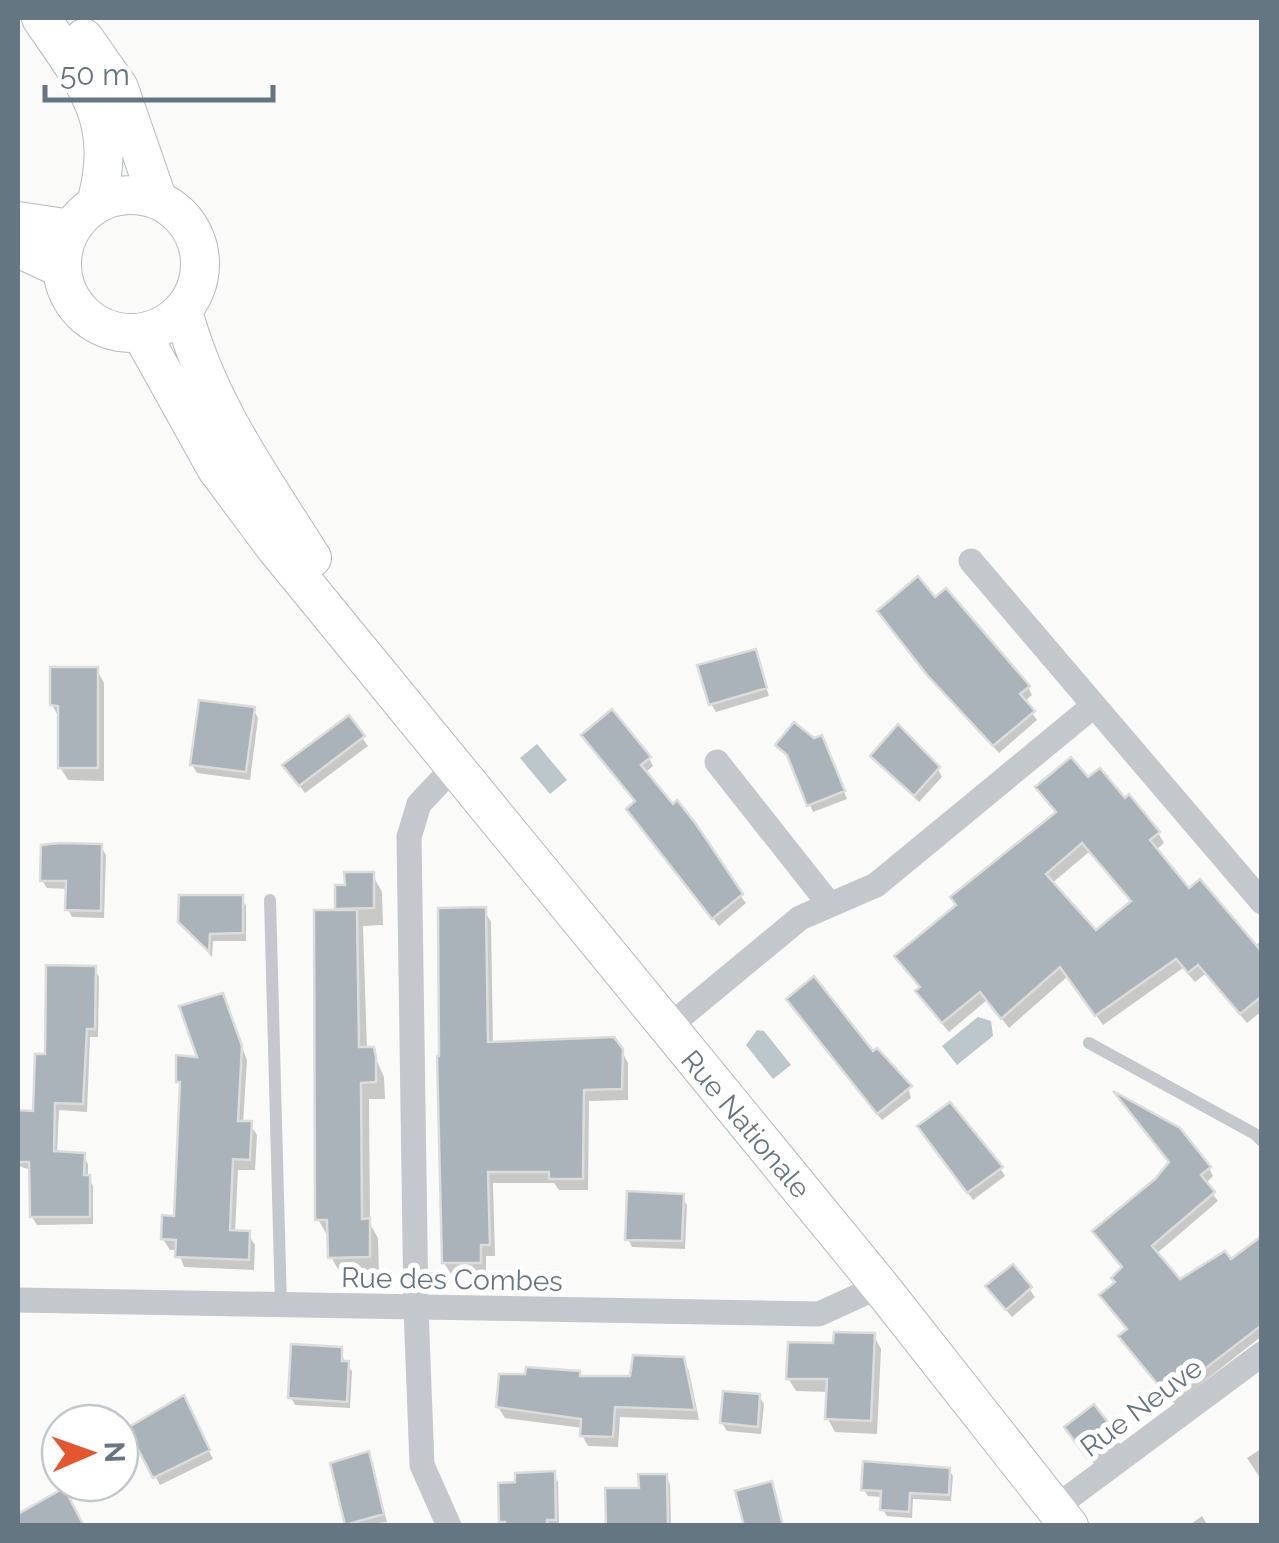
<svg xmlns="http://www.w3.org/2000/svg" width="1279" height="1543" font-family="Raleway,sans-serif">
<style>
.water{fill:#bbc7cb}
.shadow{fill:#0003;fill-rule:evenodd}
.building{fill:#aab3b9;stroke:#dcdcda;stroke-width:2.5;fill-rule:evenodd}
.lines{fill:none;stroke-linecap:round;stroke-linejoin:round}
.secondary-casing{stroke:#b3babf;stroke-width:40}
.service{stroke:#c3c8cc;stroke-width:12}
.minor{stroke:#c3c8cc;stroke-width:25}
.secondary{stroke:#fff;stroke-width:38}
.labels{text-anchor:middle;stroke-width:10;stroke-linejoin:round;paint-order:stroke}
.street-label{font-size:28px;fill:#657683;stroke:#fff}
</style>
<rect width="100%" height="100%" fill="#fafaf8"/>
<path class="water" d="M537,744l30,36 -17,14 -30,-36z
M978,1017l13,4 2,15 -36,29 -15,-19z
M757,1030l7,1 27,34 -18,14 -27,-34z"/>
<path class="shadow" d="M935,601l93,86 4,8 -8,7 13,18 -38,33 -64,-70z
M755,652l14,44 -53,16 -5,-8z
M97,670l7,13v98l-36,-1 -8,-13v-48l-8,-14z
M253,709l5,9 -8,62 -53,-7 -5,-8z
M349,719l19,27 -63,47 -15,-20z
M584,736l65,22 4,8 -8,7 101,130 -27,23 -85,-109 3,-14z
M813,741l13,4 21,54 -34,13 -21,-51 -14,-15z
M873,756l65,13 4,8 -23,25z
M1088,781l70,52 6,10 -9,8 34,40 65,56 8,-7v71l-15,12 -42,-49 -10,8 -12,-14 -80,57 -35,-49 -59,52 -22,-28 -38,32 -25,-30 -3,-13 -24,-32 61,-50zM1089,852l43,51 -37,31 -44,-50z
M101,847l5,8 -2,63 -32,-1 -4,-8v-20l-21,-1 -5,-8z
M372,874l10,18 1,33 -20,1 4,124h5l12,27 1,22h-16l1,125 8,14 1,36h-38l-10,-17 -3,-20 -10,-18 22,-306 -2,-5 9,-20z
M241,898l5,8v35h-33l-1,16 -31,-35z
M484,910l7,12 2,122 128,6 7,13v37l-39,1 -1,89h-29l-5,-7h-61l2,73h-9v18h-35l-7,-11z
M94,969l5,8 -1,60h-8l-3,75 -28,-2 -2,44 26,2 5,8v13l5,9v38l-56,1 -5,-8v-47l-14,-4v-54l17,1 13,-56z
M222,996l25,64 -4,63 7,1 7,11 -2,35h-17l-3,63 13,1 7,11 -1,25 -70,-3 -6,-17h-8l-7,-11 13,-21 6,-130 -3,-6 21,-22z
M793,1007l79,47 34,27 5,17 -29,22z
M925,1135l75,33 5,8 -32,24z
M1209,1168l4,8 -8,8 13,17 -63,54 25,27 82,-30v84l-87,68 -49,-60 3,-13 -11,-48 6,-14 -24,-30z
M682,1197l5,8 -2,44 -53,-2 -4,-8z
M1013,1267l22,30 -23,20 -19,-23z
M874,1336l7,13 -4,85 -42,-2 -7,-13 1,-27 -33,-1 -8,-13 47,-32z
M341,1350l4,14 7,7 -2,37 -55,-3 -4,-7z
M682,1360l7,11 10,49 -79,-3 -2,30 -30,-1 -6,-11 1,-7 -78,-10 -7,-11 81,-34 3,5 51,1z
M759,1396l5,8 -3,30 -34,-3 -5,-8z
M187,1406l26,53 -53,26 -30,-56z
M1094,1407l27,38 -27,19 -22,-28z
M1262,1448v33l-15,-23z
M368,1454l19,68 -39,4 -15,-62z
M949,1470l4,6 -2,25 -38,-2 -1,19 -25,-2 -4,-6v-13l-15,-1 -4,-6z
M553,1474l5,8 1,44h-51z
M666,1476l4,9 1,41h-63l33,-36z
M1202,1516l6,10h-20z"/>
<path class="building" d="M918,576l17,21 11,-9 84,98 -10,8 15,17 -42,35 -66,-71 -50,-64z
M756,649l11,39 -58,17 -12,-40z
M50,667h48v101h-40v-62l-8,-1z
M199,700l56,7 -9,65 -56,-7z
M612,709l39,48 -10,8 32,39 4,-4 19,24 47,70 -31,25 -86,-110 9,-8 -54,-66z
M349,715l16,21 -66,50 -17,-21z
M794,722l20,16 8,-3 23,56 -38,15 -20,-51 -12,-10z
M898,724l42,43 -26,29 -44,-40z
M1071,757l17,20 12,-9 25,30 4,-4 31,38 -10,8 39,48 11,-9 62,73v44l-22,18 -42,-49 -10,8 -12,-14 -81,57 -35,-49 -59,52 -21,-27 -38,31 -27,-32 5,-4 -26,-31 62,-51 -6,-8 106,-85 -21,-25zM1082,843l49,58 -35,29 -50,-56z
M60,843l42,1 -1,67 -36,-1 1,-29h-26l1,-36z
M344,872h30v36l-39,1v-24h10z
M179,895h64v38l-33,1 -1,18 -31,-30z
M486,907l2,135 126,-5 9,12 -1,40 -38,1 -1,89h-34v-7h-61l2,73h-9v18h-39l-5,-207h2l-1,-148z
M314,910h43l2,137h15l2,10v25l-15,1 1,136 8,-1v39l-42,1 -1,-38h-12z
M46,965l50,1 -1,63h-8l-4,75 -28,-1 -1,48 31,2 -1,22h6v42h-60l-1,-55h-11v-52l15,1 2,-57h10z
M814,976l59,75 4,-3 35,38 -35,28 -91,-115z
M223,993l19,53 -4,75h14l-2,39 -17,-1 -3,71 20,1 -1,29 -74,-3 1,-17 -15,-1 1,-24 12,1 6,-134h-4v-27l21,2 -18,-51z
M1113,1091l67,37 31,39 -10,8 14,17 -63,54 28,33 45,-28 6,8 31,-23v89l-94,72 -50,-61 9,-7 -28,-34 16,-13 -4,-4 11,-11 -30,-36 63,-52 14,-17z
M950,1102l53,65 -36,26 -50,-67z
M627,1191l57,3 -2,47 -57,-1z
M1013,1264l19,23 -26,23 -21,-24z
M834,1332l41,1 -4,88 -46,-2 2,-40h-41l2,-37 45,1z
M291,1344l51,3v14h7l-2,41 -59,-4z
M633,1355l51,2 11,53 -80,-3 -2,30 -33,-1 1,-17 -85,-12 3,-33h26l1,-7 54,4v5h50z
M723,1391l37,3 -2,33 -38,-4z
M184,1395l26,55 -57,28 -26,-50z
M1094,1404l24,31 -31,23 -23,-31z
M369,1451l15,63 -39,11 -15,-62z
M863,1461l87,7 -1,27 -39,-2 -1,19 -29,-2 1,-19 -20,-1z
M555,1471l1,49h-9v6h-42v-4h-6l-1,-39 17,-1v-9z
M638,1474h29l1,52h-62l-1,-38h34z
M772,1481l11,45h-39l-9,-35z
M64,1488l20,38h-66v-12z"/>
<g class="lines">
<g class="secondary-casing">
<path id="secondary" d="M41,18c44,65 79,102 55,185
M84,38l35,50 38,110
M62 264a69 69 0 1 1 138 0a69 69 0 1 1-138 0Z
M18,221l53,8
M18,248l43,20
M183,311c25,94 78,166 129,247
M141,333l75,135 58,78 606,740 189,240"/>
</g>
<path class="service" d="M270,900l11,406
M1089,1043l166,91 7,7"/>
<path class="minor" d="M971,561l291,341
M717,762l113,143
M667,1028l133,-110 76,-33 216,-178
M18,1300l801,14 61,-28
M1056,1507l206,-153
M449,1526l-27,-61 -6,-157 -7,-471 10,-33 35,-37"/>
<use href="#secondary" class="secondary"/>
</g>
<g class="labels">
<g class="street-label">
<text transform="translate(746 1124) rotate(50)" y="10">Rue Nationale</text>
<text transform="translate(452 1279) rotate(1)" y="10">Rue des Combes</text>
<text transform="translate(1141 1407) rotate(-37)" y="10">Rue Neuve</text>
</g>
</g>
<rect width="1279" height="1543" fill="none" stroke="#657683" stroke-width="40"/>
<g transform="translate(90 1453) rotate(88)"><circle r="48" fill="#ffffff" stroke="#c1c8cd" stroke-width="2.5"/>
<path d="M0-8L18 38L0 25L-18 38Z" fill="#e4572e"/>
<text y="-15" font-size="28" font-weight="bold" text-anchor="middle" fill="#657683">N</text>
</g>
<path d="M45 85v15h228v-15" fill="none" stroke="#657683" stroke-width="5"/>
<text x="60" y="85" font-size="30" fill="#657683" stroke="#ffffff" stroke-width="8" paint-order="stroke">50 m</text>
</svg>
